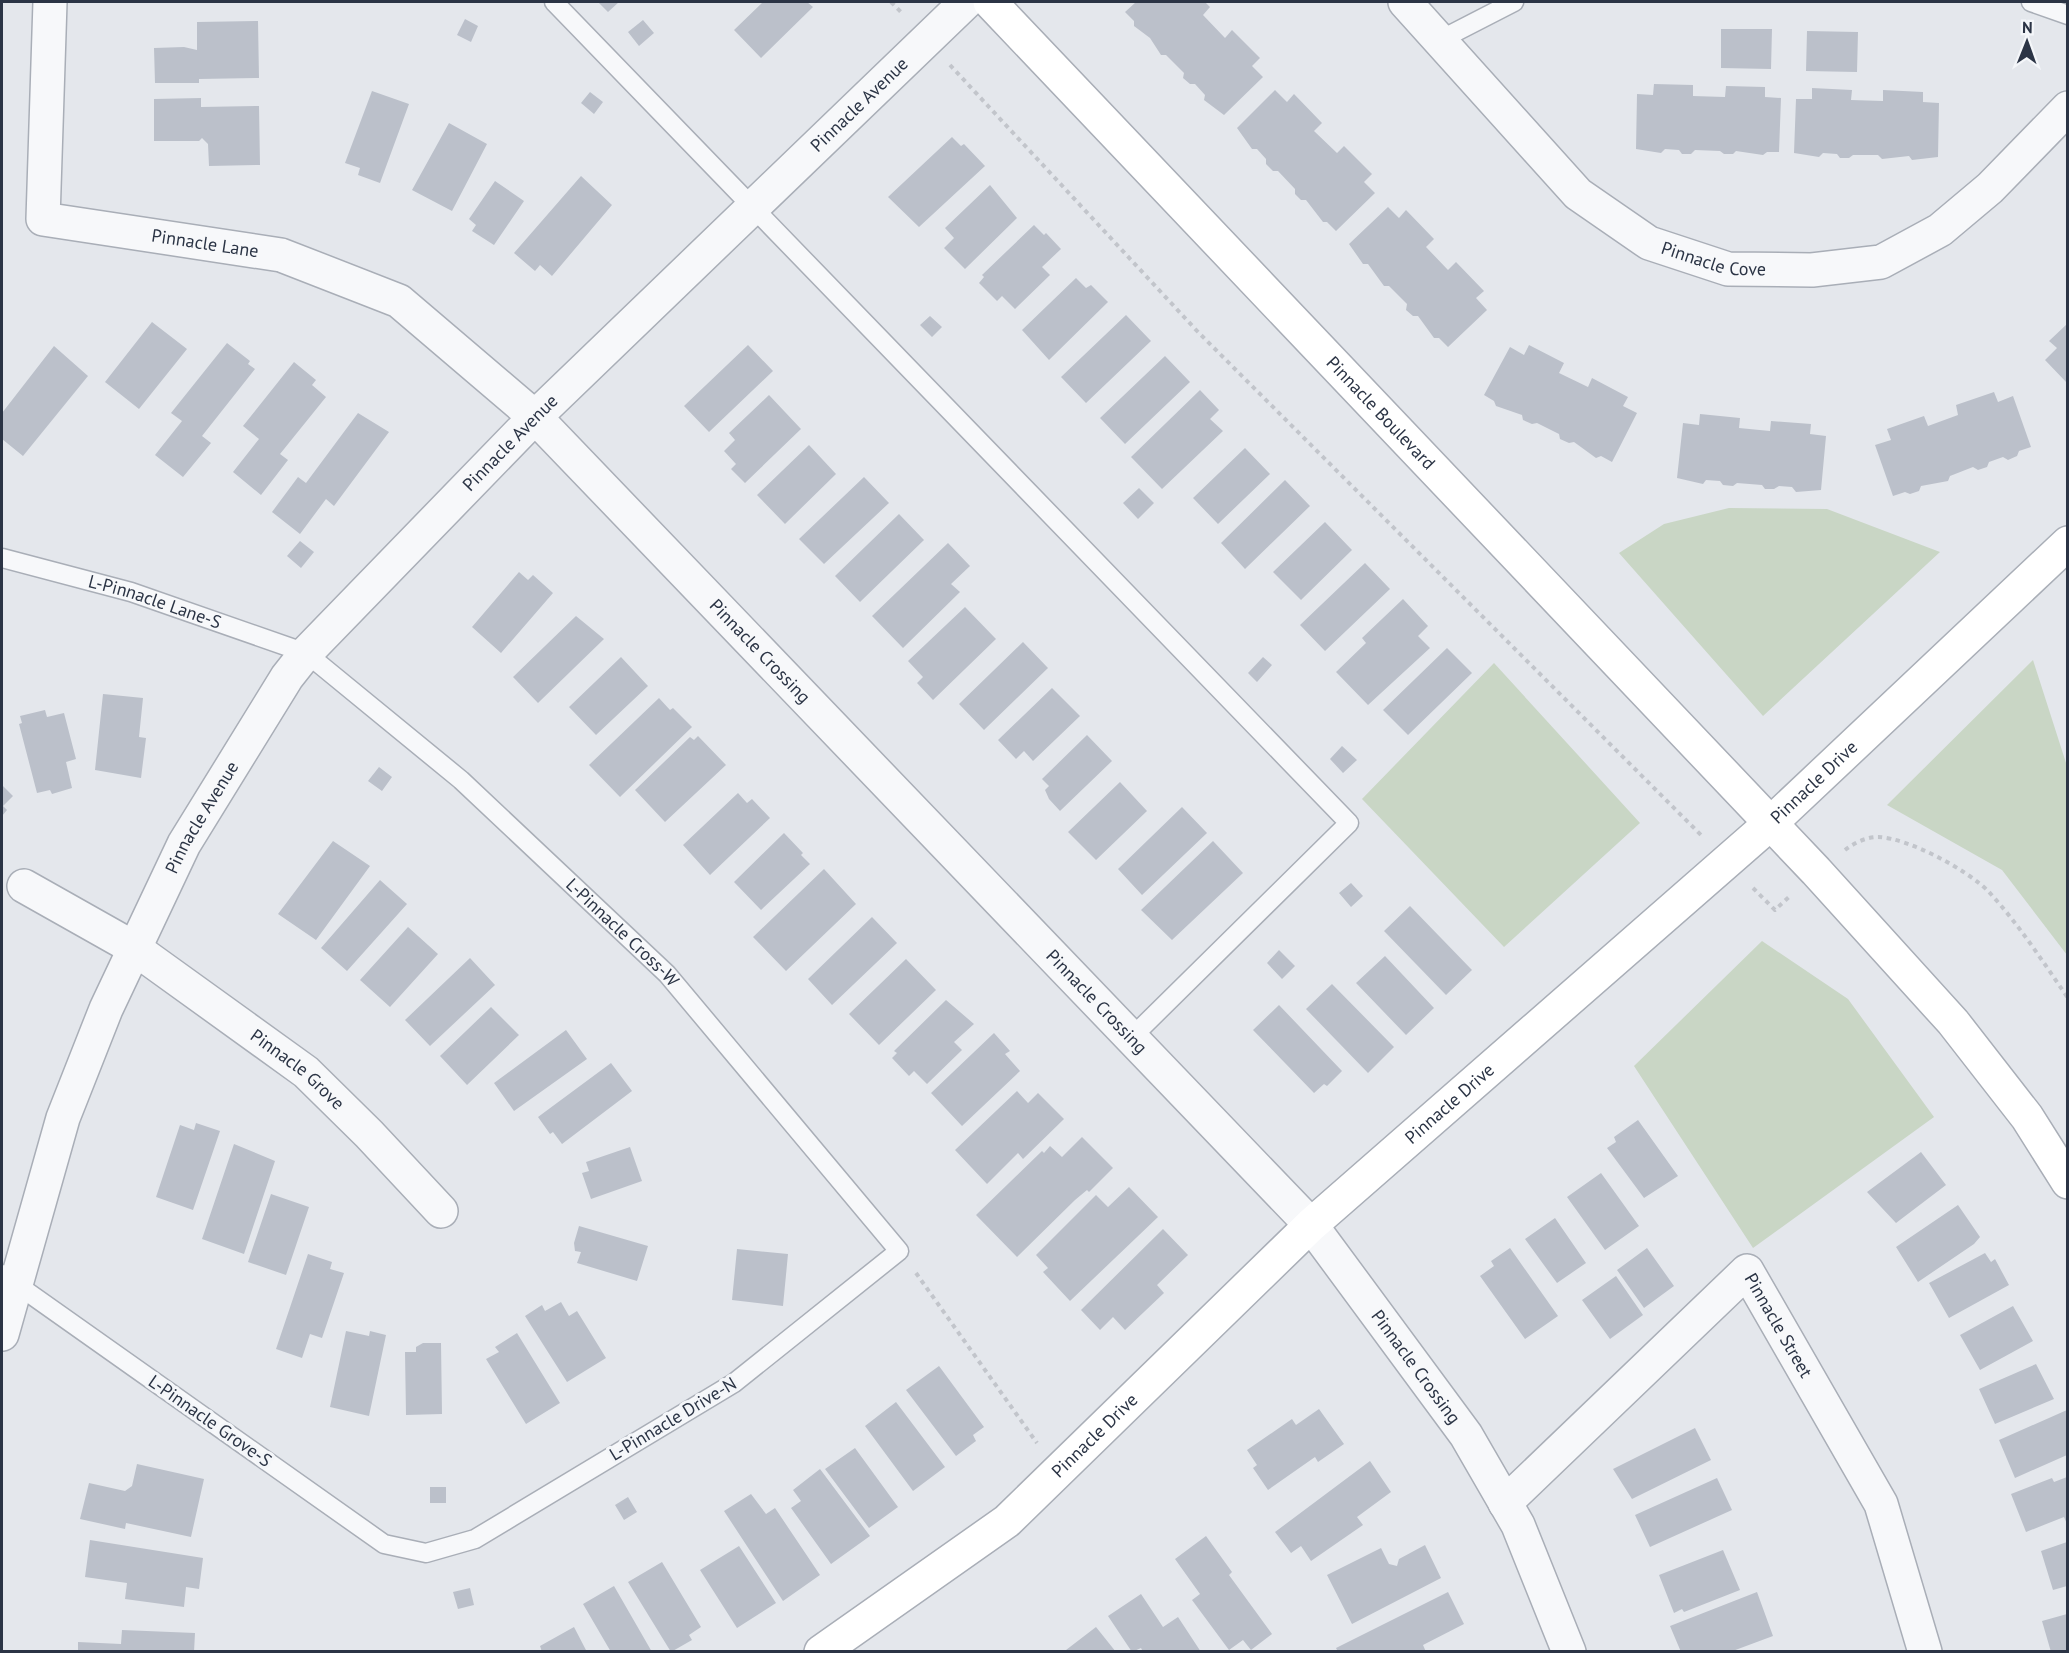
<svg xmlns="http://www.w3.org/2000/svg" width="2069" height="1653" font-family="'PT Sans',sans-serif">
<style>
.green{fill:#c9d6c5}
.building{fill:#bbc0ca}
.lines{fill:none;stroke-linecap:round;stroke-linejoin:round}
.lane-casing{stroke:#a9aeb7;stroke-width:21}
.street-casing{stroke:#a9aeb7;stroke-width:36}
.secondary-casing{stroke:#a9aeb7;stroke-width:36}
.path{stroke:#c2c5cb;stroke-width:4;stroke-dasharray:4.5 4.5;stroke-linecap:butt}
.lane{stroke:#f7f8fa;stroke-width:18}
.street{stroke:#f7f8fa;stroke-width:33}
.secondary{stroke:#fff;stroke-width:33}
.labels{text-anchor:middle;stroke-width:6;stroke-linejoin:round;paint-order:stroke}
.street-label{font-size:18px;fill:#2b3445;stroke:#f4f6f9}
</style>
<rect width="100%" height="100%" fill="#e4e7ec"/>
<path class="green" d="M1729,508l98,1 113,43 -177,164 -144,-163 45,-29z
M2033,660l34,106v189l-65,-85 -115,-65z
M1494,663l146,160 -136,124 -142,-148z
M1762,941l86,58 86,118 -181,131 -119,-182z"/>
<path class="building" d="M598,2h21l-11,10z
M763,2h44l6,5 -52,51 -27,-28z
M1136,2h69l5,5 -7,8 22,23 7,-8 28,28 -8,8 11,11 -39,38 -20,-15 1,-5 -10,-11h-5l-7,-6 1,-5 -18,-18h-5l-11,-17 -16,-12v-5l-9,-9z
M465,19l13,7 -7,16 -14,-7z
M643,20l11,13 -15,13 -11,-14z
M258,21l1,57 -60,1v4h-44l-1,-35 30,-1 13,3v-28z
M1721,29h51l-1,40 -50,-1z
M1807,31l51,1 -1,40 -51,-1z
M1654,84l39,1v11l32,1 1,-11 39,1v10l16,1 -2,54h-12l-4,3 -27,-4 -3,3h-9l-4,-3 -25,-1 -4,4h-9l-3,-4 -14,-1 -4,4 -25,-4 1,-55 16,1z
M1812,88l40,2 -1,10 32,1v-11l40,2v10l16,1 -1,54 -26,3 -3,-4 -27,3 -4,-4h-25l-4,3h-9l-3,-4 -14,-1 -4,4 -25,-4 2,-54h16z
M1275,90l12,12 7,-8 28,29 -8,8 23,22 7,-7 28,28 -8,8 11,11 -39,38 -9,-9h-4l-17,-22h-5l-6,-6v-5l-17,-18h-5l-7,-7v-5l-9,-10h-5l-15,-21z
M372,91l37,13 -29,79 -22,-8 2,-7 -15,-5z
M590,92l13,10 -9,12 -13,-11z
M201,98v9l58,-1 1,59 -51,1 -1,-22 -6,-6 -3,3h-45v-42z
M449,123l38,21 -35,67 -40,-21z
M952,137l9,9 3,-2 21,22 -66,61 -31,-30z
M581,176l31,29 -60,71 -12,-11 -5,6 -21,-18z
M495,181l29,20 -30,44 -22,-14 4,-6 -7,-6z
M990,185l27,33 -52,51 -21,-21 10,-10 -9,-10z
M1388,207l11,11 7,-8 28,29 -8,8 22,23 8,-8 28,29 -8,7 11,12 -39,37 -9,-9h-5l-16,-22h-5l-7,-6 1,-6 -18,-18h-5l-16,-22h-5l-14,-20z
M1034,225l10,10 2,-2 15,16 -19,18 8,8 -35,34 -13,-13 -5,5 -18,-18 5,-6 -2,-2z
M1076,278l10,10 5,-3 17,17 -59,58 -27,-30z
M1126,315l25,26 -65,62 -25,-26z
M930,316l12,11 -10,10 -12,-12z
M152,322l35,27 -48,60 -34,-27z
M2067,324v59l-22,-23 12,-12 -8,-7z
M227,343l23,18 -2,3 7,5 -53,67 9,7 -28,34 -28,-22 27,-34 -11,-8z
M748,345l25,26 -64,61 -25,-26z
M1529,345l35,18 -5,10 29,14 4,-9 36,19 -5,9 14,7 -25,49 -11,-6 -5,2 -22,-16 -5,1 -9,-4 -1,-5 -22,-11 -5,1 -9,-4 -1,-5 -26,-9 -2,-5 -10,-6 26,-48 14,8z
M54,346l34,30 -65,80 -21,-17v-26z
M1165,356l25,26 -65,62 -25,-26z
M294,362l22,18 -4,5 14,12 -46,57 8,6 -27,35 -28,-23 26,-33 -16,-13z
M1200,390l19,20 -9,9 13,12 -61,58 -31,-32z
M1994,392l4,10 15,-6 18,51 -12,4 -2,5 -9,4 -5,-3 -14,5 -2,5 -9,3 -5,-3 -23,9 -2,5 -27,5 -2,5 -9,3 -5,-2 -12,4 -18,-51 16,-5 -4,-11 37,-13 4,10 30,-11 -2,-10z
M769,395l32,34 -56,54 -14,-14 5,-5 -12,-13 11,-11 -6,-7z
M358,413l31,19 -55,74 -8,-7 -26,35 -28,-22 26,-35 8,6z
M1700,414l40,4 -1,10 31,3 1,-10 40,3 -1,10 16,2 -5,54 -25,2 -4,-5 -13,-1 -5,3h-9l-3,-4 -25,-2 -4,3 -10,-1 -3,-4 -14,-1 -3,4 -26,-6 6,-55 16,2z
M809,445l27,29 -51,50 -28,-29z
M1245,448l25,26 -52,50 -25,-26z
M864,477l25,26 -65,61 -25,-25z
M1285,480l25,26 -65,63 -24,-26z
M1139,488l15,15 -16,16 -15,-16z
M899,514l25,26 -64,62 -25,-26z
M1325,522l27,28 -51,50 -28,-28z
M300,541l14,11 -13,16 -14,-12z
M948,543l22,23 -19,18 9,8 -57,56 -31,-32z
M1365,563l25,26 -65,62 -25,-26z
M519,572l9,8 5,-5 20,18 -52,60 -29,-26z
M1403,599l25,27 -10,10 12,12 -62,57 -32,-33 30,-29 -4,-5z
M965,607l31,32 -63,61 -16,-17 6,-6 -15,-16z
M576,616l28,23 -66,64 -25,-26z
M1023,642l25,26 -64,62 -25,-26z
M1447,648l25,25 -64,62 -25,-25z
M621,657l27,29 -52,49 -27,-28z
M1263,657l9,8 -15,17 -9,-9z
M1052,688l28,28 -47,45 -9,-10 -8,8 -18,-19z
M103,694l40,4 -4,39 7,1 -5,40 -46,-8z
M659,698l11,12 3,-2 19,19 -72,70 -31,-32z
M45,710l2,7 17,-4 12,46 -10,3 6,26 -20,6 -2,-4 -13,3 -18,-69 3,-1 -2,-7z
M1087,735l25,26 -52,50 -11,-12 -4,-9 4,-4 -7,-7z
M698,736l28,29 -61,57 -30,-32 55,-53 4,3z
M1342,746l15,14 -14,13 -13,-14z
M379,767l13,10 -10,14 -14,-10z
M1120,782l27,29 -51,49 -28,-28z
M2,785l11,11 -10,10 4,4 -5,6z
M738,793l9,10 5,-4 18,19 -60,57 -27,-30z
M1182,807l25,26 -65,62 -24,-26z
M784,833l19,20 -2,2 9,9 -49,46 -27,-28z
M333,841l37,25 -54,74 -38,-26z
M1213,841l30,32 -71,67 -31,-30z
M824,869l32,35 -70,67 -33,-34z
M380,880l27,24 -60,67 -26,-23z
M1351,883l12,13 -12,11 -12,-14z
M1410,906l62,64 -26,25 -62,-64z
M872,917l25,26 -65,62 -24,-26z
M408,927l30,27 -48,53 -30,-27z
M1279,950l16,16 -13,13 -15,-16z
M1385,956l49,52 -28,27 -50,-52z
M470,958l25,27 -65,61 -25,-26z
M906,959l30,31 -57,55 -30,-31z
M1332,984l62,63 -26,26 -62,-64z
M946,1000l28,24 -20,18 8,8 -35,34 -13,-13 -5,5 -17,-18 5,-5 -3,-2z
M1279,1005l63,66 -15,15 -3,-2 -10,9 -61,-63z
M491,1007l28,28 -52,50 -27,-29z
M566,1030l21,29 -73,52 -20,-28z
M994,1033l16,18 -5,3 15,17 -58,55 -31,-33z
M611,1063l21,28 -70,53 -9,-12 -3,2 -12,-17z
M1017,1091l11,12 10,-10 26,26 -41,40 -5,-6 -31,31 -32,-34z
M1638,1120l40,56 -34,22 -37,-50 9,-6 -2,-5z
M196,1123l24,8 -27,79 -37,-13 24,-72 14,5z
M1082,1137l31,31 -24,24 -2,-2 -12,10 -58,57 -41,-42 66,-64 2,2 6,-7 12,11z
M234,1144l41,17 -31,93 -42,-15z
M630,1147l12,34 -51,18 -9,-26 7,-2 -3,-9z
M1921,1152l25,33 -50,38 -29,-31z
M1601,1173l38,53 -34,24 -38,-53z
M1129,1187l29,30 -88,84 -27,-29 5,-4 -12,-13 60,-60 12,12z
M271,1194l38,13 -23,68 -38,-13z
M1958,1205l22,32 -6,7 -56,38 -22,-35z
M1555,1218l31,45 -29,20 -32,-44z
M579,1226l69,20 -11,35 -60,-18 4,-11 -6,-1 -1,-8z
M1163,1229l25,26 -31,30 7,8 -39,37 -12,-13 -13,13 -19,-20z
M1510,1248l48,68 -33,23 -45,-63 14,-10 -3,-5z
M1647,1248l27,38 -30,22 -27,-38z
M737,1249l51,5 -5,52 -51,-6z
M1985,1253l6,9 4,-3 14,26 -60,33 -20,-35z
M308,1254l24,8 -2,7 14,4 -22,65 -12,-4 -8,24 -26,-9z
M1616,1276l27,39 -33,24 -28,-39z
M561,1302l8,14 8,-5 29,47 -39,24 -42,-66 17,-11 3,6z
M2013,1306l20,35 -53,29 -20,-35z
M346,1331l23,5 1,-5 16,4 -17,81 -39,-9z
M517,1333l43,70 -34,21 -40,-65 13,-7 -4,-5z
M423,1343h18l1,71 -36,1 -1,-63h11v-5z
M2036,1364l18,35 -59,25 -16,-35z
M939,1366l45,61 -11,8 3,6 -20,15 -50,-66z
M896,1402l49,65 -32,24 -48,-65z
M1319,1409l25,35 -26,18 -3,-5 -47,33 -15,-22 4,-3 -10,-15 45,-31 4,6z
M2067,1410v45l-52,23 -16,-38z
M1695,1428l16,32 -79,39 -19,-30z
M855,1448l43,59 -29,21 -44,-59z
M1370,1461l21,31 -34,25 6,8 -52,36 -10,-15 -10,7 -16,-21z
M137,1464l67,15 -13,58 -65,-14 -1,6 -45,-10 9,-36 36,8 7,-5z
M820,1469l50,67 -39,28 -40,-56 10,-7 -8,-11z
M2067,1477v47l-3,-7 -38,15 -15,-38 41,-16 2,4z
M1717,1478l15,32 -82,37 -15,-32z
M430,1487h16v16h-16z
M751,1494l15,20 9,-6 45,67 -37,26 -59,-90z
M628,1497l9,15 -13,8 -9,-15z
M1206,1536l26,36 -3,3 43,59 -21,16 -8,-10 -14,10 -37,-50 8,-6 -25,-35z
M90,1540l113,18 -4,31 -13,-2 -2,20 -59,-8 2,-16 -42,-6z
M2067,1542v44l-14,4 -12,-39z
M1425,1545l16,33 -89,46 -25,-49 54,-27 8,16 8,2 2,-7z
M739,1546l37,57 -39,25 -37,-58z
M1723,1550l17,40 -56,22 -2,-3 -8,4 -15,-38z
M662,1562l39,65 -12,8 3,5 -21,12 -43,-70z
M614,1586l38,66h-41l-28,-48z
M470,1588l4,17 -16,4 -5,-17z
M1448,1592l16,32 -41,21 3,7h-88l-2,-4z
M1757,1592l16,44 -43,16h-49l-11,-26z
M1141,1594l22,33 15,-10 23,35h-58l-2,-4 -9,4 -24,-36z
M2067,1614v38h-16l-9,-31z
M574,1627l13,25h-45l-2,-6z
M1096,1627l20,25h-49l-1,-2z
M122,1630l73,3 -1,19h-116v-10l43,2z"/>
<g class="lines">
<g class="lane-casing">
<g id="lane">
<path d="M554,2l795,821 -218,215"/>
<path d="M2031,2l37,13"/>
<path d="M1440,40l74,-38"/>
<path id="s1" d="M2,558l129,34 175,61 155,127 206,194 232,277 -165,132 -259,156 -49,14 -42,-9 -382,-270"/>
</g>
</g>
<g class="street-casing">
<g id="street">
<path id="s2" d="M50,2l-7,217 238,36 118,46 136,116 776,808 155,210 52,90 51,127"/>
<path id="s3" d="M1405,2l173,192 71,49 79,26 84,1 69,-8 59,-32 50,-42 78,-80"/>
<path id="s4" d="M24,886l110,62 172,124 63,62 72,77"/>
<path id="s5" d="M2,1334l61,-216 43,-109 78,-165 103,-167 19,-24 229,-236 431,-415"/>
<path id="s6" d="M1505,1503l242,-232 134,233 44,148"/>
</g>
</g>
<g class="secondary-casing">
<g id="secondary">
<path id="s7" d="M990,2l826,869 137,151 74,95 41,65"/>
<path id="s8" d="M821,1652l186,-131 304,-296 461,-403 296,-279"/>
</g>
</g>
<path class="path" d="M891,2l12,12
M950,65l248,267 503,503
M1845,850c9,-7 21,-13 33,-13 31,1 89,33 110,54 30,32 55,71 80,107
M1753,888l22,22 16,-15
M916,1273l121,170"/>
<use href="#lane" class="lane"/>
<use href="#street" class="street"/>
<use href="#secondary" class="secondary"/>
</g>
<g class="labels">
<g class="street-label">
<text dy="6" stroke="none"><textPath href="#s5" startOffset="1530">Pinnacle Avenue</textPath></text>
<text dy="6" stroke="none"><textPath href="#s2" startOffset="381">Pinnacle Lane</textPath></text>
<text dy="6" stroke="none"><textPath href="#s3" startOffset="412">Pinnacle Cove</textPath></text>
<text dy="6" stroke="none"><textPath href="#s7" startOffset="567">Pinnacle Boulevard</textPath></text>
<text dy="6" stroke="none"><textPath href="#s5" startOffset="1044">Pinnacle Avenue</textPath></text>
<text dy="6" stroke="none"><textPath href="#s1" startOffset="159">L-Pinnacle Lane-S</textPath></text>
<text dy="6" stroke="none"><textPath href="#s2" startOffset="1088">Pinnacle Crossing</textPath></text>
<text dy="6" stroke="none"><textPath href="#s8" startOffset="1322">Pinnacle Drive</textPath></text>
<text dy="6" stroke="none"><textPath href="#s5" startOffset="556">Pinnacle Avenue</textPath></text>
<text dy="6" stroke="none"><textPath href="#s1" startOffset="741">L-Pinnacle Cross-W</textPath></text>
<text dy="6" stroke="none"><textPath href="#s2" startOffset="1574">Pinnacle Crossing</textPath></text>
<text dy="6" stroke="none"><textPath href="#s4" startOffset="330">Pinnacle Grove</textPath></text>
<text dy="6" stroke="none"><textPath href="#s8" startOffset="836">Pinnacle Drive</textPath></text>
<text dy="6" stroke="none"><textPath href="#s6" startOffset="398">Pinnacle Street</textPath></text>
<text dy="6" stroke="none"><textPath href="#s2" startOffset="2060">Pinnacle Crossing</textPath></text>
<text transform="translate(673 1419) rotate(-31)" y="6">L-Pinnacle Drive-N</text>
<text transform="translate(210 1421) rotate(35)" y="6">L-Pinnacle Grove-S</text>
<text dy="6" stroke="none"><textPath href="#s8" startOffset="350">Pinnacle Drive</textPath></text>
</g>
</g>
<rect width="2069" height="1653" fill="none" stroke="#2b3445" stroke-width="6"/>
<g transform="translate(2027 42) rotate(1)" stroke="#f4f6f9" stroke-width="4.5" paint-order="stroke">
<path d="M0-4.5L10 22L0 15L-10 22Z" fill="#2b3445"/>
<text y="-9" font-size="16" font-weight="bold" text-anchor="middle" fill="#2b3445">N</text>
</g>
</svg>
